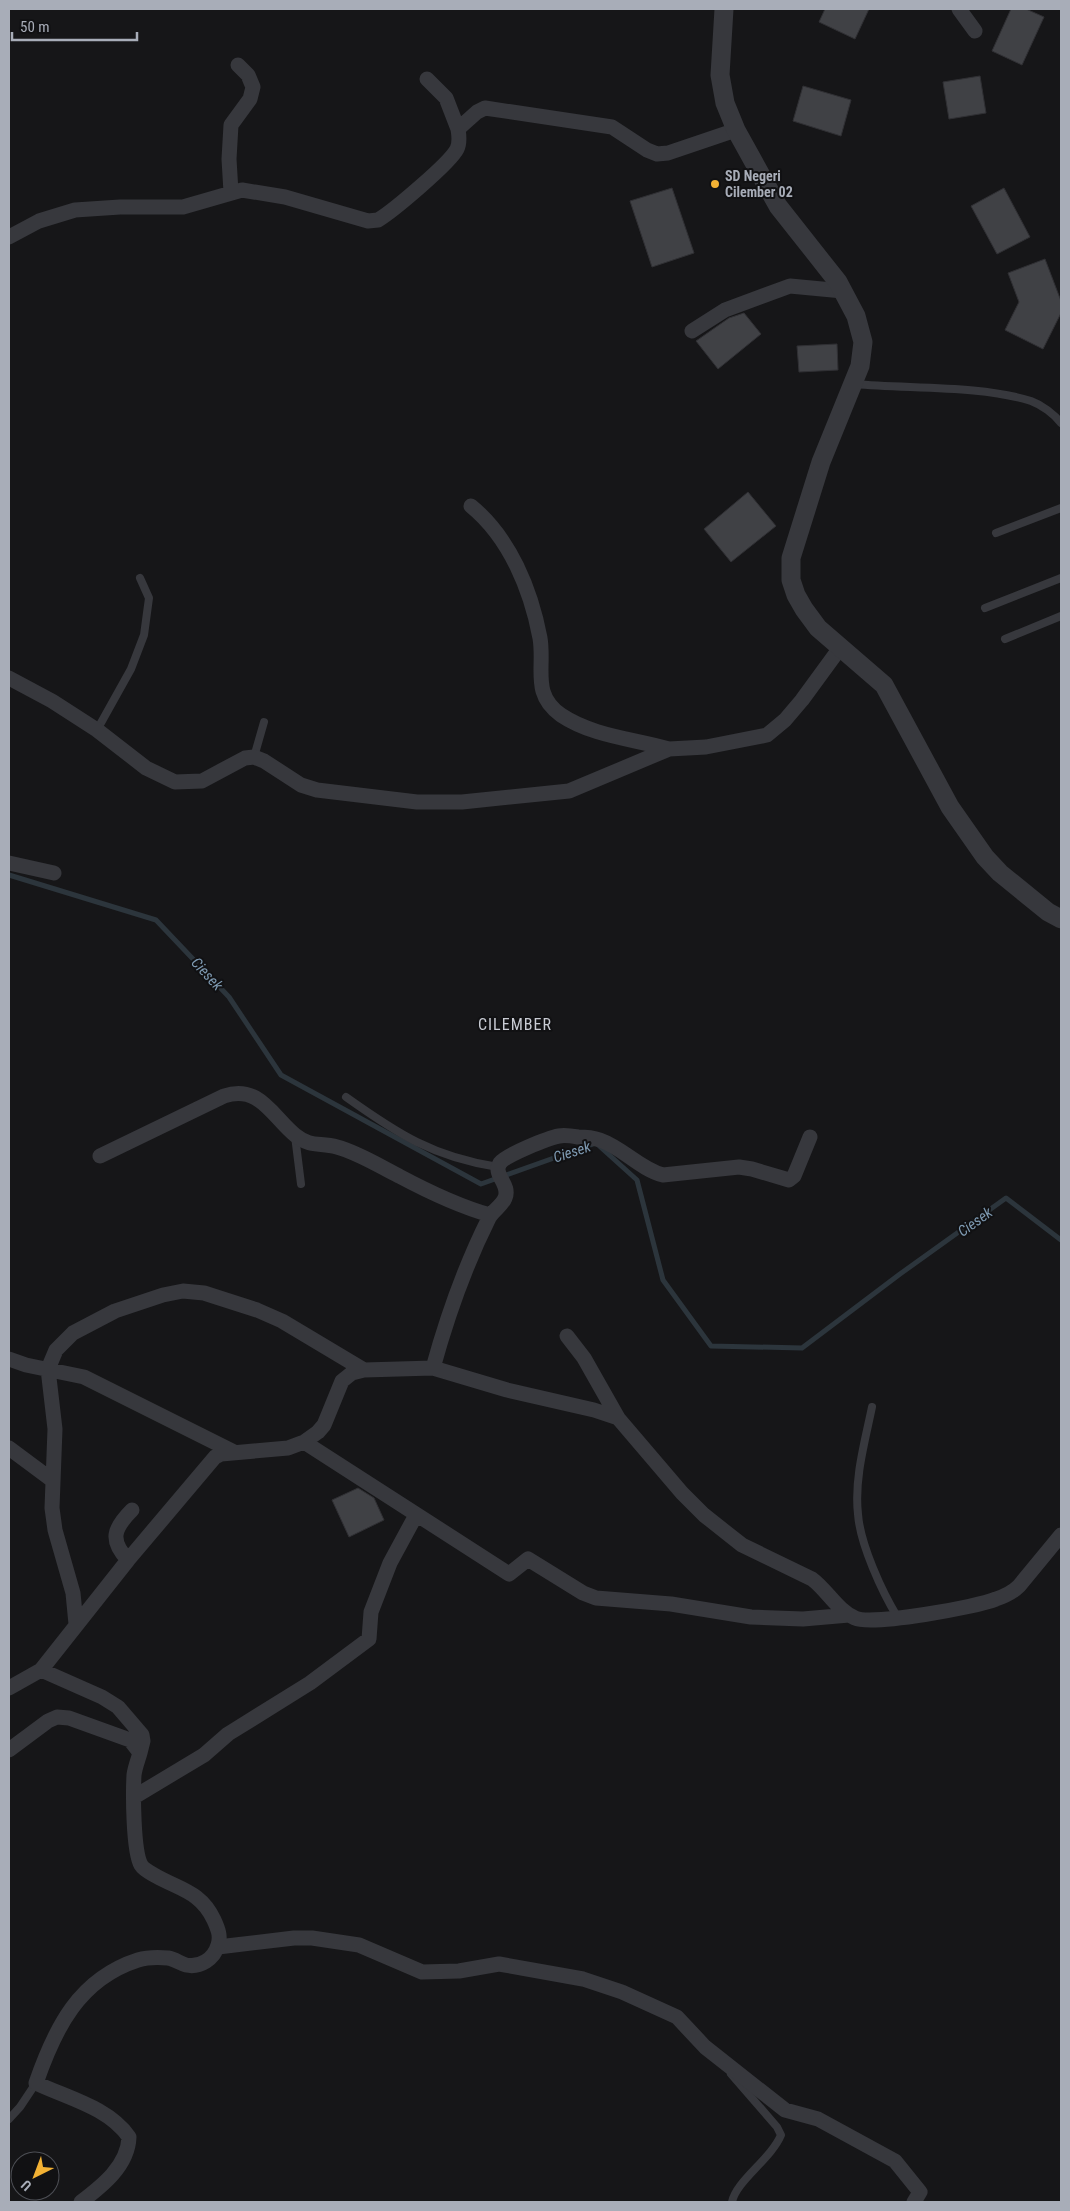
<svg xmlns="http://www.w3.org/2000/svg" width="1070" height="2211" font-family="'Roboto Condensed',sans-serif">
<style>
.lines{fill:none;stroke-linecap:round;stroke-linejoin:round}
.stream{stroke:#2c353c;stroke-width:5}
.building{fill:#404145;stroke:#303034}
.service{stroke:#37383d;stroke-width:8}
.minor{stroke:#37383d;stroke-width:15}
.tertiary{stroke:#37383d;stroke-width:19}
.poi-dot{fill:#f2b134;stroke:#111113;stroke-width:2}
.labels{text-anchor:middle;stroke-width:4;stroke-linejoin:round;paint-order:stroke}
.poi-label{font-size:14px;font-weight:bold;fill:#a8adb8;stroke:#111113;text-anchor:start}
.water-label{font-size:15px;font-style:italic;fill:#7f9bb3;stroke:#111113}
.quarter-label{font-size:16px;letter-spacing:1px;fill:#c9ccd4;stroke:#111113}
</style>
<rect width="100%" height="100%" fill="#161618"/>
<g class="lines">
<path class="stream" d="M9,875l147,45 73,77 52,78 200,109 115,-41 41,37 26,100 48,66 91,2 98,-74 106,-76 55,42"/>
</g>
<path class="building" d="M825,9h44l-14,30 -36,-17z
M1011,9h15l18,8 -22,48 -30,-14z
M980,76l6,37 -37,6 -6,-37z
M803,86l48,14 -10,36 -48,-15z
M672,188l22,65 -42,14 -22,-66z
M1004,188l26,49 -33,17 -26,-48z
M1045,259l16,42v12l-18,36 -38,-19 14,-28 -11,-29z
M744,313l17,21 -43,35 -22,-28 33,-23z
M837,344l1,26 -39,2 -2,-26z
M748,492l28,34 -45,36 -27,-33z
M358,1488l16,10 10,22 -35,17 -17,-37z"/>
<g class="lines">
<path class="service" d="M855,384c54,5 125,1 176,17 11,4 23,13 30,22
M996,533l65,-25
M985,608l76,-30
M1005,639l56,-23
M97,730l34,-61 13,-34 5,-37 -9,-20
M254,757l10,-35
M346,1097c52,37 87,60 152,70
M295,1136l6,48
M872,1407c-7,34 -18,72 -14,107 2,30 24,78 40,104
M731,2074l46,53 4,8c-10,24 -45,46 -49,67
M9,2119l11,-12 16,-24"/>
<path class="minor" d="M959,9l16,22
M427,79l19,19 12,31
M231,192l-2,-33 2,-34 19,-26 3,-12 -5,-12 -10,-10
M9,237l30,-16 36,-11 45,-3h63l59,-17 43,7 83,24 10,-1c15,-9 72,-57 79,-71 3,-6 2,-14 1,-20l19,-17 8,-4 127,19 35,23 10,4 11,-1 68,-23
M692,331l33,-21 65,-24 53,5
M471,506c39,32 60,84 69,132 5,30 -9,56 21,77 31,21 73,24 108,34
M9,678l43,23 45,29 49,38 29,14 27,-1 43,-23 9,-1 10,4 37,24 16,5 100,12h45l107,-11 100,-42 37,-2 61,-12 18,-15 17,-20 38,-52
M9,863l45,10
M100,1156l124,-60c35,-12 48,20 71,39 16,13 25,7 42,12 22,6 42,19 62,29 30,16 59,30 91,39
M567,1336l17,22 34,60
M9,1359l17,6 58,12 150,75
M433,1368c14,-51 32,-102 56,-150 4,-8 13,-12 16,-20 6,-14 -13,-23 -5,-35 6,-8 48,-25 59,-27 5,-1 13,0 19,1 7,0 16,1 22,3 23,8 40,29 63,35l76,-8 13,2 37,11 5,-4 16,-39
M304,1442l205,132 19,-15 55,34 13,5 75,6 80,13 52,2 46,-4
M9,1448l43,32
M128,1560c-19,-20 -14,-32 4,-50
M76,1624l-3,-31 -18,-63 -3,-22 3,-79 -7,-60 8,-19 17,-17 42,-22 48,-16 20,-4 21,2 53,17 25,11 82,49
M41,1670l61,27 16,10 24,28 1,6 -3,12
M9,1688l32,-18 87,-110 87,-103 6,-3 67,-6 16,-6 14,-10 6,-7 18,-44 10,-8 12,-3 69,-2 74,22 87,20 24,8 64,75 22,22 38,30 70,34c15,11 26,32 43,39 17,8 122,-11 141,-19 9,-3 17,-7 23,-13l42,-51
M9,1750l39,-29 9,-4 12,1 61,22 10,13c-2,7 -5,14 -6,22 -1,17 -1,76 7,90 3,5 10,8 15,11 25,14 45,16 58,44 4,9 7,16 4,25 -4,14 -18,23 -32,20 -6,-2 -12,-6 -18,-7 -11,-1 -20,-1 -30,2 -59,19 -83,68 -102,123 31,15 72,24 93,54 -1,29 -27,49 -48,65
M134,1797l70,-42 24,-21 82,-51 59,-44 2,-27 19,-49 26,-48
M218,1947l76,-9h18l47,7 63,27 37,-1 40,-7 84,15 39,13 55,25 28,30 80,63 33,9 77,42 25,31 -6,10"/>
<path class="tertiary" d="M724,9l-4,66 5,28 11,27 42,76 60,76 18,34 7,26 -3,24 -39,96 -30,96v22l5,15 8,14 14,19 66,57 66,122 35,50 15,16 48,39 13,7"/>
</g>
<circle class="poi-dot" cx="715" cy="184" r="5"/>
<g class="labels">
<g class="poi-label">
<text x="725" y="181">SD Negeri<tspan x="725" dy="16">Cilember 02</tspan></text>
</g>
<g class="water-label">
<text transform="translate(207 974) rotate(47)" y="5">Ciesek</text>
<text transform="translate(572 1152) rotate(-18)" y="5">Ciesek</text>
<text transform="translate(975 1222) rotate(-36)" y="5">Ciesek</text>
</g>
<g class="quarter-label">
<text x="515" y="1030">CILEMBER</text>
</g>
</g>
<rect width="1070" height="2211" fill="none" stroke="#a8adb8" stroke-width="20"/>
<g transform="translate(35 2176) rotate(222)"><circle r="24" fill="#111113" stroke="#4d4f55"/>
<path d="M0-4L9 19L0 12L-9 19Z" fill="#f2b134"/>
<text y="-8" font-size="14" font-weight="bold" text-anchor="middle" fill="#a8adb8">U</text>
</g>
<path d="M12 32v8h125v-8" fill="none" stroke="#a8adb8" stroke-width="2.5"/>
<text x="20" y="32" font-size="15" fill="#a8adb8" stroke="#111113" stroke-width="4" paint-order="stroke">50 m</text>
</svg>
